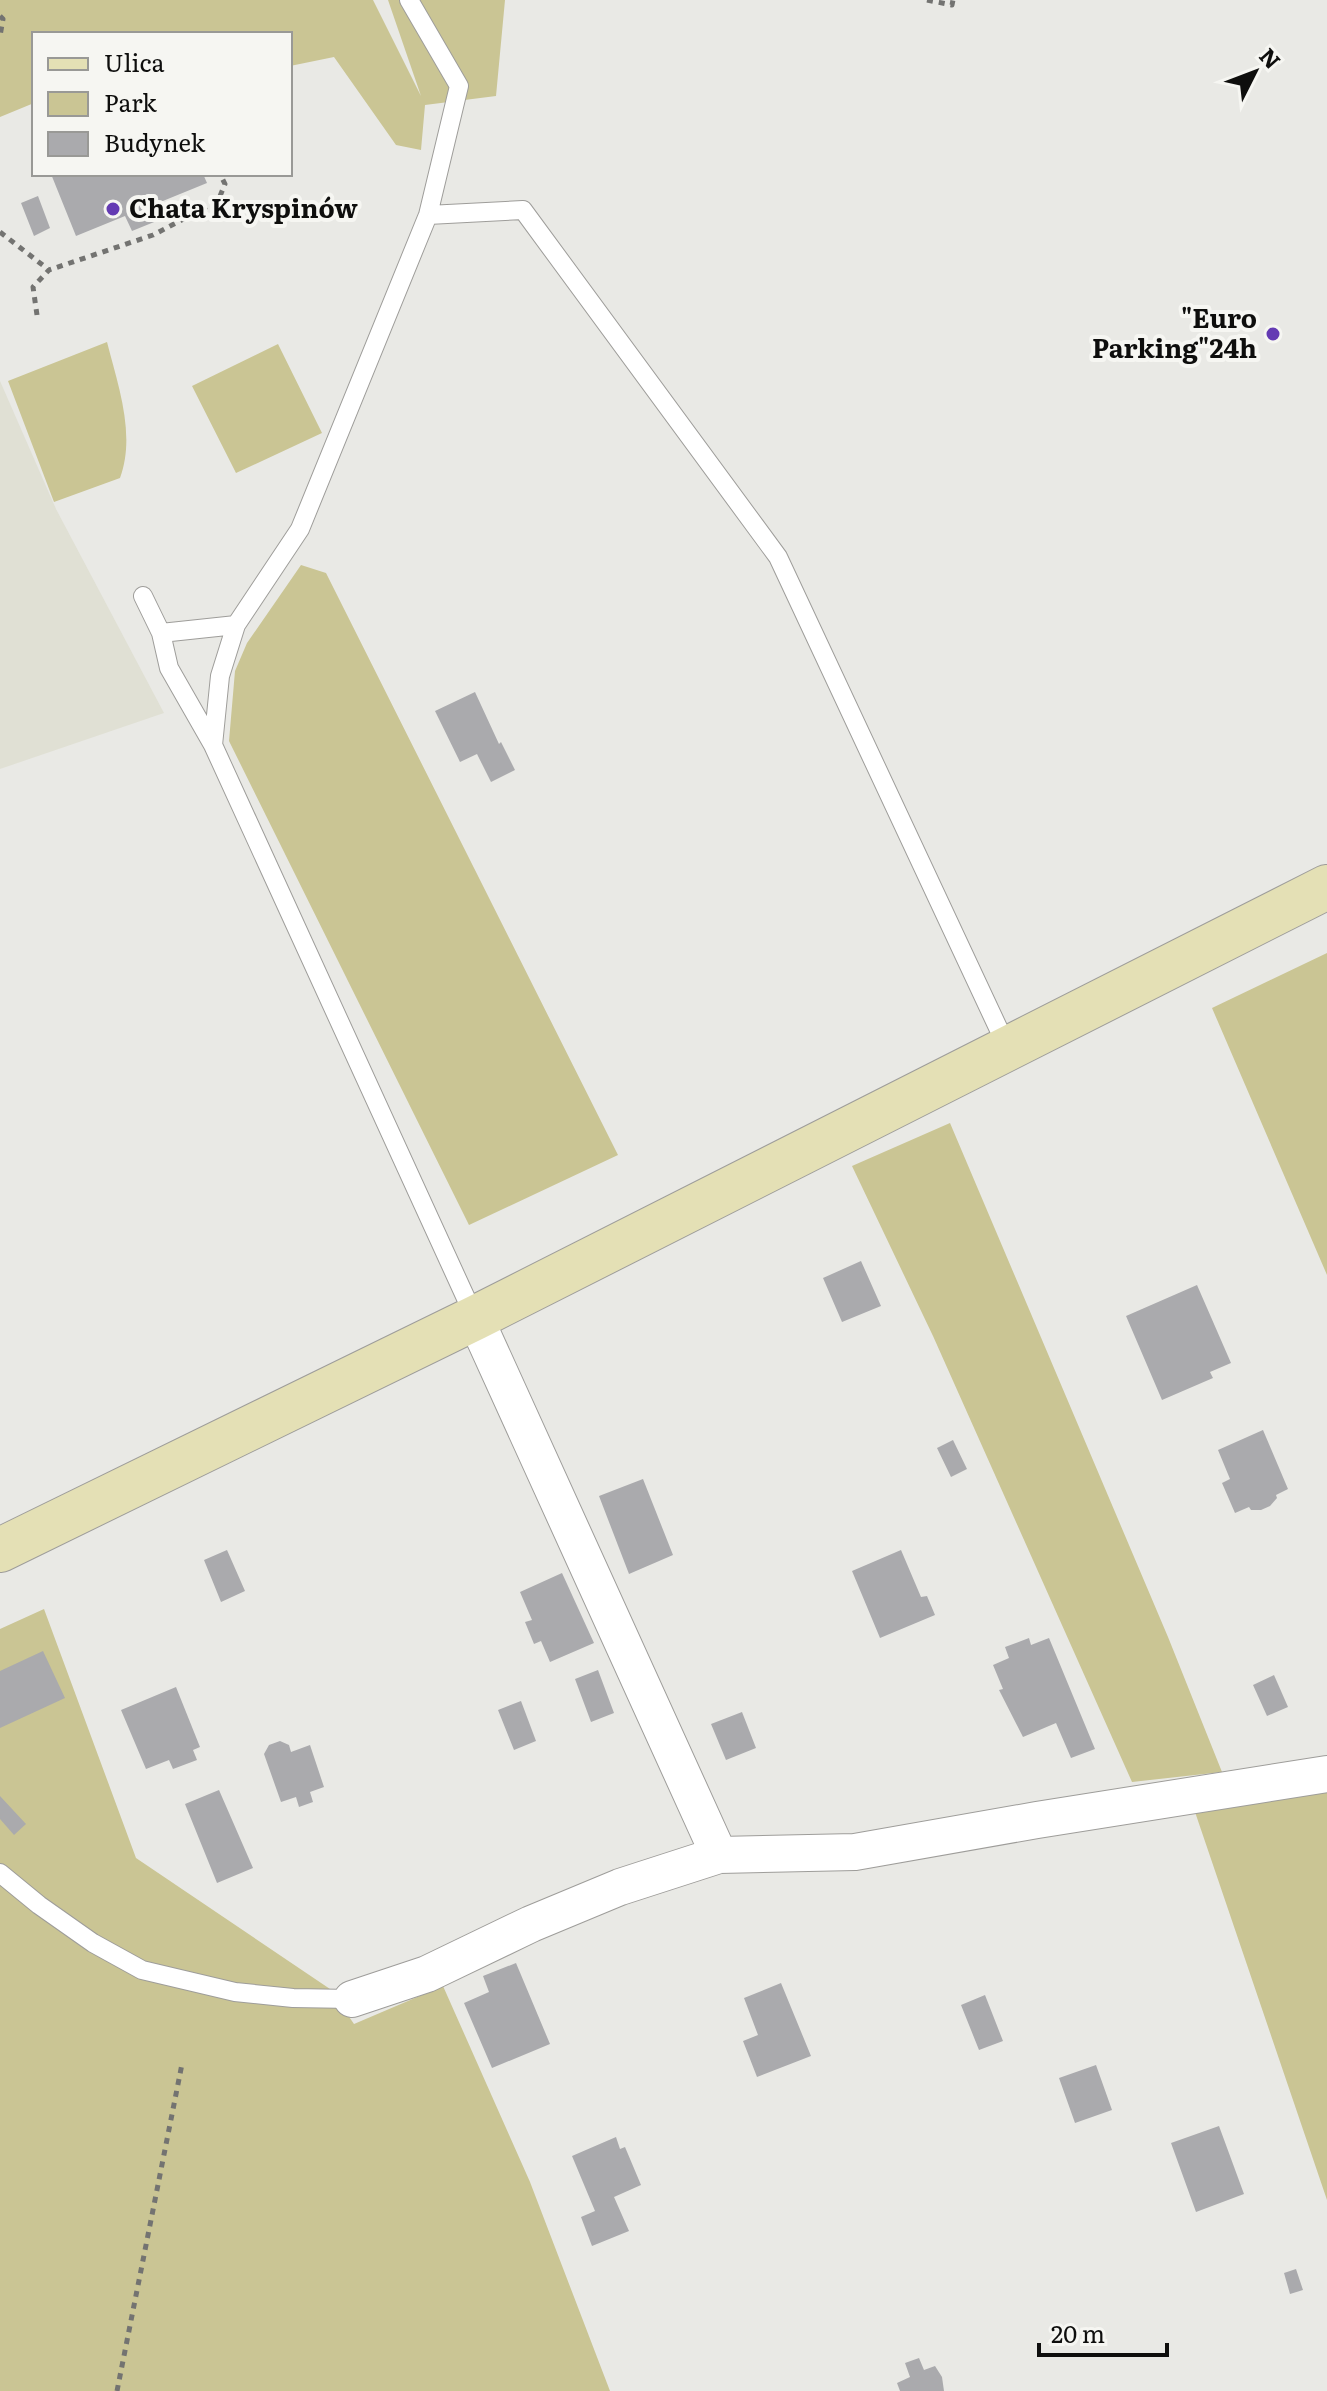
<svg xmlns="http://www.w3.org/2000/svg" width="1327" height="2391" font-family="Literata,serif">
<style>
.built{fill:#e0e0d4}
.green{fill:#cac594}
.building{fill:#aaaaad}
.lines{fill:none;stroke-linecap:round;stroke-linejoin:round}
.service-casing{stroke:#9e9d9a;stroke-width:20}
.minor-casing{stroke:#9e9d9a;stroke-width:38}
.secondary-casing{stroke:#9e9d9a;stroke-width:46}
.path{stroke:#737371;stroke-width:5;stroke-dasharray:6 6;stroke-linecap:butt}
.service{stroke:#fff;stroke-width:18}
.minor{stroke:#fff;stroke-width:36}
.secondary{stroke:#e4e0b5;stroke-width:44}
.poi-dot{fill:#643bb3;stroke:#f6f6f2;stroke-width:3}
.labels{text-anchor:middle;stroke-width:8;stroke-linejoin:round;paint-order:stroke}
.poi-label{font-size:26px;font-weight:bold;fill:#0e0e0d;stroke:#f6f6f2;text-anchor:start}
</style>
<rect width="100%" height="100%" fill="#e9e9e5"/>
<path class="built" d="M0,381l56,128 108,204 -164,56z"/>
<path class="green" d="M0,0h373l48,96 -33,-96h117l-9,96 -71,9 -4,45 -25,-5 -62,-88 -44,9v-32h-256v69l-34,14z
M107,342c11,43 29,93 13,136l-66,24 -46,-121z
M278,344l44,89 -86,40 -44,-87z
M301,565l25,8 292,582 -149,70 -240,-484 6,-70 12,-28z
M1327,953v322l-115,-267z
M950,1123l218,514 54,135 -90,10 -199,-446 -81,-170z
M44,1609l92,249 194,131 24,35 89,-38 87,196 80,209h-610v-762z
M1327,1790v410l-132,-388z"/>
<path class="building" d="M51,174h152l4,9 -49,20 6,15 -32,13 -7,-15 -49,20z
M38,196l12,32 -16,8 -13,-33z
M475,692l24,52 2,-2 14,28 -24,12 -14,-28 -17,8 -25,-51z
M861,1261l20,45 -39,16 -19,-44z
M1197,1285l34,78 -21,9 3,6 -51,22 -36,-84z
M1263,1430l25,59 -12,6 1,3 -7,8 -9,4h-10l-2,-3 -14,6 -13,-30 8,-4 -12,-29z
M953,1440l14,29 -16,8 -14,-29z
M643,1479l30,76 -44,19 -30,-78z
M227,1550l18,41 -24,11 -17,-42z
M901,1550l20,47 6,-1 8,19 -55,23 -28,-67z
M562,1573l32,70 -44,19 -9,-21 -7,3 -9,-22 7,-2 -12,-28z
M1029,1638l2,7 18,-7 46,111 -24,9 -15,-35 -33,14 -24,-47 4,-1 -10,-24 16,-7 -4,-11z
M43,1651l22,47 -65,30v-57z
M598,1670l16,43 -23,9 -16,-43z
M1274,1675l14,32 -21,9 -14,-31z
M176,1687l24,60 -7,3 4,10 -24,9 -4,-9 -23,9 -25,-59z
M521,1701l15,40 -22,9 -16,-40z
M742,1712l14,36 -30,12 -15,-36z
M280,1741l9,4 2,7 19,-7 14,42 -14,5 3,10 -14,5 -3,-10 -15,5 -17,-48 5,-9z
M219,1790l34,78 -36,15 -32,-79z
M0,1796l26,28 -12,11 -14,-16z
M516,1963l34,81 -58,24 -28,-65 25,-11 -6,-16z
M781,1983l30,73 -54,21 -14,-36 15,-6 -14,-37z
M985,1995l18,46 -24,9 -18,-45z
M1096,2065l16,45 -37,13 -16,-45z
M1219,2126l25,68 -48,18 -25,-69z
M616,2137l4,12 5,-2 16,38 -27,12 15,34 -37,15 -11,-29 14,-6 -23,-55z
M1296,2269l7,21 -13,4 -6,-21z
M919,2358l5,12 11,-4 7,11 2,14h-44l-3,-8 13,-6 -5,-14z"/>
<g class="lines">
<g class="service-casing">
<path id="service" d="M428,215l95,-5 255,347 230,492
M143,596l18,37 8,35 44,77 262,573
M161,633l75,-8
M213,745l7,-69 16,-51 64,-96 128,-314 31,-129 -50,-86
M0,1873l39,32 54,38 49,27 93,22 58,6 59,1"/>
</g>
<g class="minor-casing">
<path id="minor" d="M475,1318l244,537
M352,1999l75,-25 104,-50 89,-37 99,-32 136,-3 182,-32 290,-46"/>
</g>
<g class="secondary-casing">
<path id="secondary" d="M0,1550l475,-232 852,-431"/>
</g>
<path class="path" d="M927,0l25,5 1,-5
M0,16l3,3 -3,17
M0,232l49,38
M37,315l-4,-28 16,-17 104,-35 65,-34 7,-17 -5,-10
M117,2391l65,-327"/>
<use href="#service" class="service"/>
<use href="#minor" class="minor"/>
<use href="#secondary" class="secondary"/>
</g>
<g class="poi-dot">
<circle cx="113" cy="209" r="8"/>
<circle cx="1273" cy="334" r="8"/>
</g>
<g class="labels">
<g class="poi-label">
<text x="129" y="218">Chata Kryspinów</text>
<text x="1257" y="328" text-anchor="end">"Euro<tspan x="1257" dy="30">Parking"24h</tspan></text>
</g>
</g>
<rect x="32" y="32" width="260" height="144" fill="#f6f6f2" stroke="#999996" stroke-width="2"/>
<rect x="48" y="58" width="40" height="12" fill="#e4e0b5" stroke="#999996" stroke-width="2"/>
<text x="104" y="72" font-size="24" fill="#0e0e0d">Ulica</text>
<rect x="48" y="92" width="40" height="24" fill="#cac594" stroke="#999996" stroke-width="2"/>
<text x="104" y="112" font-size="24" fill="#0e0e0d">Park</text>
<rect x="48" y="132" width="40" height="24" fill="#aaaaad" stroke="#999996" stroke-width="2"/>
<text x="104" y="152" font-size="24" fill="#0e0e0d">Budynek</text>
<g transform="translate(1255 72) rotate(48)" stroke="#f6f6f2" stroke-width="6" paint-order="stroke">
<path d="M0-6L14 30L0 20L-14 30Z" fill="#0e0e0d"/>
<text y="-12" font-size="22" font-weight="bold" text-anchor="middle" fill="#0e0e0d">N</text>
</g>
<path d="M1039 2343v12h128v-12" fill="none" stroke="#0e0e0d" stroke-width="4"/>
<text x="1051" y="2343" font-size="24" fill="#0e0e0d" stroke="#f6f6f2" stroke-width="6" paint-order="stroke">20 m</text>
</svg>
